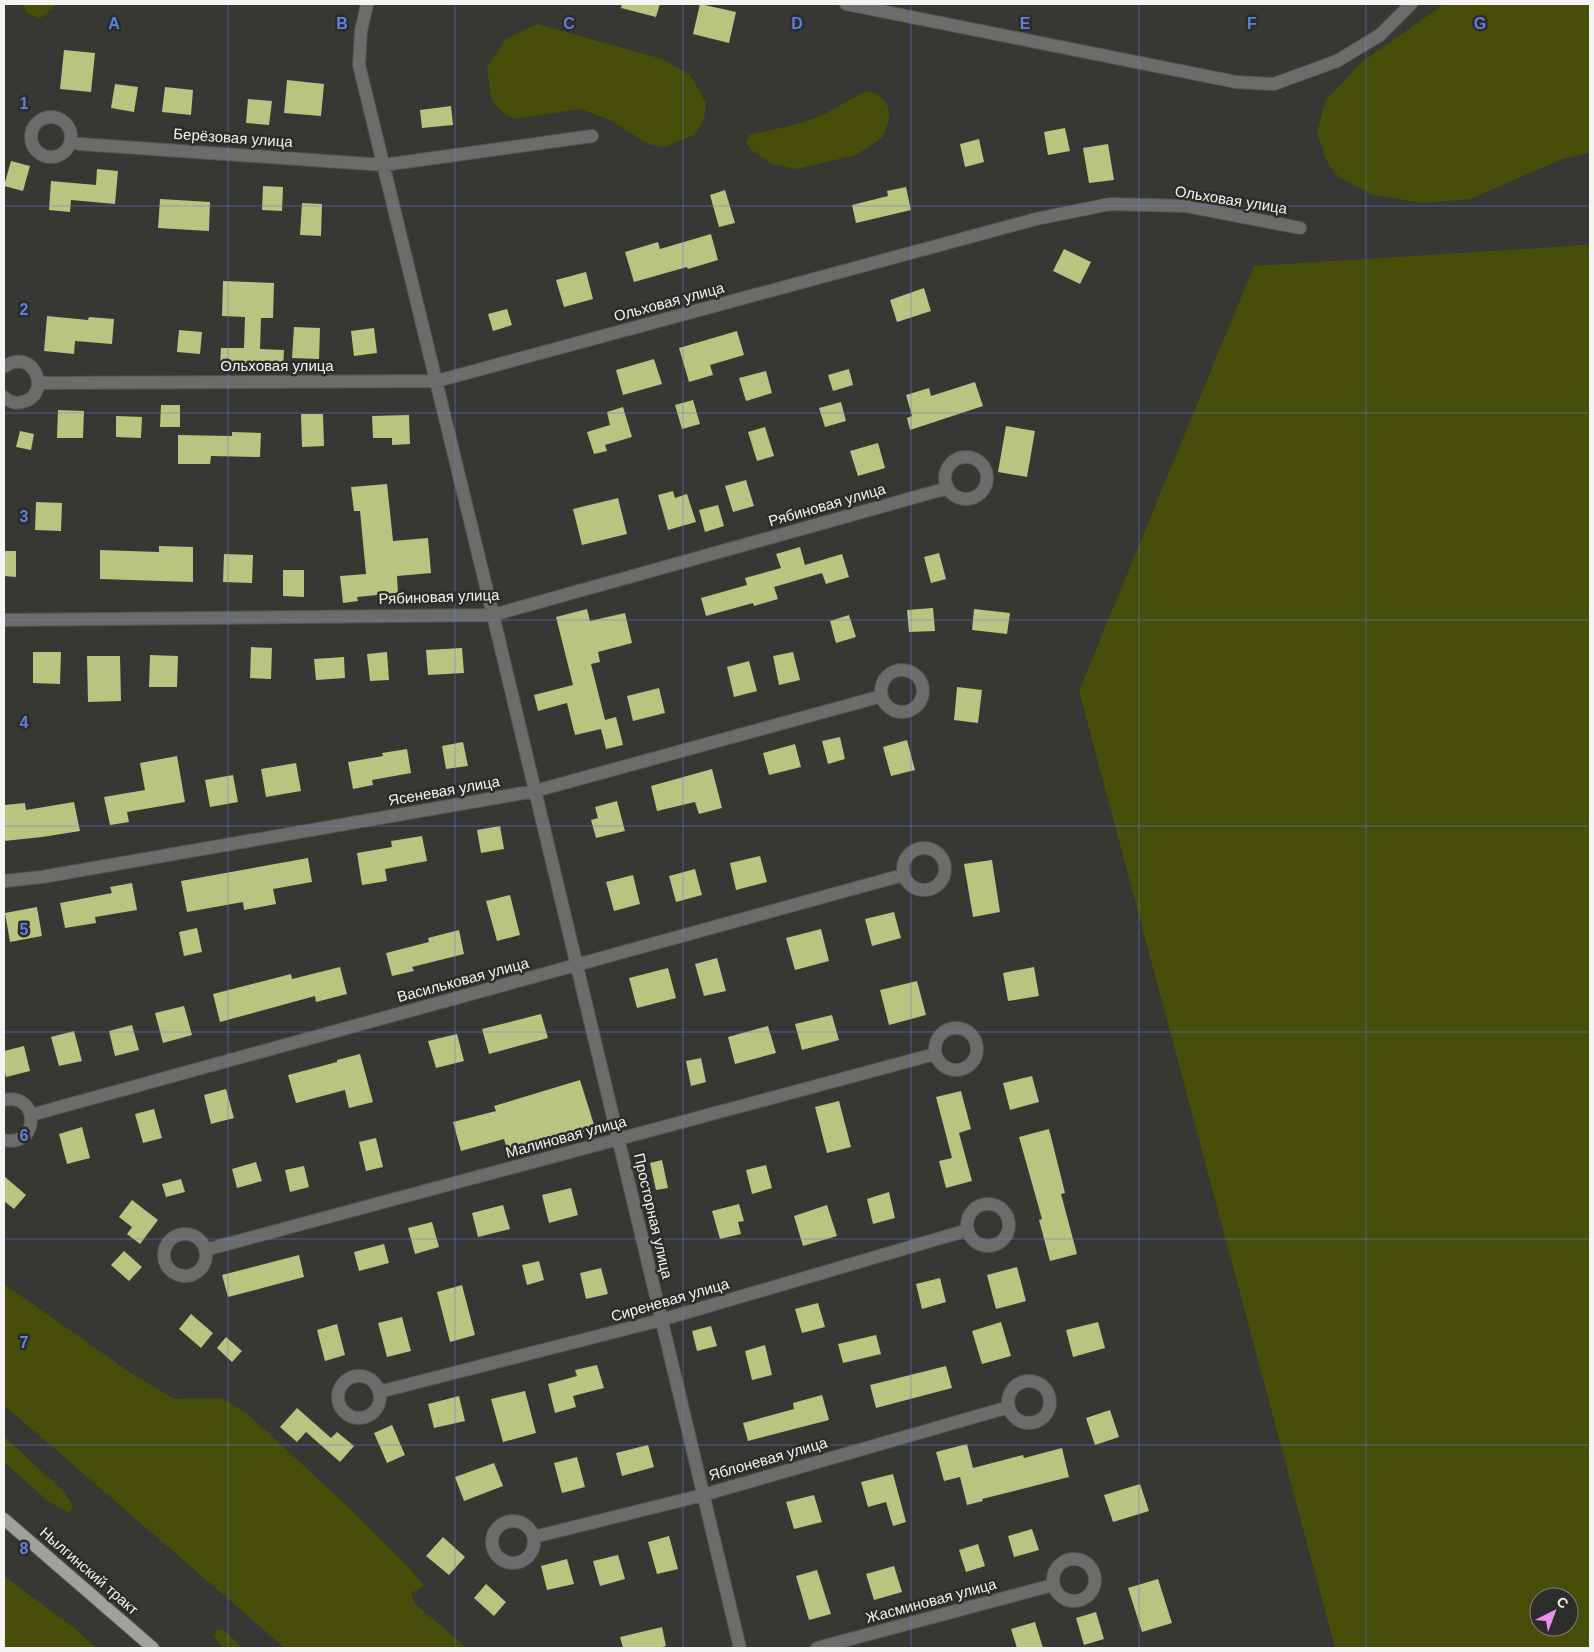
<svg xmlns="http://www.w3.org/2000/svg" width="1594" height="1652" font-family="Arial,sans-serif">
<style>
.green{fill:#474e09;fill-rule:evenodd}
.building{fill:#bac481}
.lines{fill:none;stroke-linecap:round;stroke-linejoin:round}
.minor-casing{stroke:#555552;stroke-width:14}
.major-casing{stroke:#555552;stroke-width:14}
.minor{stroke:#6c6d6b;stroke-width:12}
.major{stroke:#a0a19d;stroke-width:12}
.grid{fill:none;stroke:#5e80e0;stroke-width:1;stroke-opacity:0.55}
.labels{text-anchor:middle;stroke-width:5;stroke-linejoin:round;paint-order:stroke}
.street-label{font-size:15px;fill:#f4f4f2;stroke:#2c2d29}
.grid-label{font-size:16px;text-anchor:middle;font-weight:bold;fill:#5e80e0;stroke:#2c2d29;stroke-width:5;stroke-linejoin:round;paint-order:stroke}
</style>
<rect width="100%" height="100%" fill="#373733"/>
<path class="green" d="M22,4h33l-3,5 -13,10 -13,-7z
M1444,4h146v149l-28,6 -91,40 -48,4 -53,-9 -31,-17 -11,-13 -11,-30 8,-33 37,-39z
M537,24l125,35 28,16 16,28 -2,17 -10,15 -30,12 -16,-3 -38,-24 -30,-11 -66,10 -14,-9 -9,-12 -4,-32 19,-27z
M867,91c11,2 21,10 22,21 1,7 -4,18 -6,25l-27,18 -60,14 -24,-5 -22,-15 -4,-7 3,-7c24,-6 50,-9 73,-20 15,-7 29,-17 45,-24z
M1590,244v1404h-255l-256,-957 175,-425 316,-20zM1539,1597h30v30h-30z
M4,1284l127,89 43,26 48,-1 27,17 96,89 67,67 12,15 -13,7 3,10 53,45h-182l-281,-243z
M4,1436l59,55 10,14 -3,8 -22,-12 -44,-39z
M4,1576l69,51 23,21h-92z
M217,1629l8,2 18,17h-20l-9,-12z"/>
<path class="building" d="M622,4h38l-4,13 -35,-9z
M700,4l36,8 -7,31 -36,-9z
M64,50l31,3 -4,39 -31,-3z
M287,80l37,4 -3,32 -37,-3z
M115,84l23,3 -4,25 -23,-4z
M165,87l28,3 -2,25 -29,-3z
M248,99l24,2 -3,24 -23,-2z
M451,106l2,19 -31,3 -2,-18z
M1065,128l5,23 -22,4 -4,-23z
M979,139l5,23 -19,5 -5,-23z
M1108,144l6,36 -25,3 -6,-35z
M11,161l19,5 -7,25 -19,-5z
M97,169l21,2 -3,33 -44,-4 -1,12 -21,-2 2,-29 45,4z
M263,186l20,1 -1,24 -20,-1z
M906,187l5,23 -55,13 -4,-18 36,-9 -1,-5z
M725,190l10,33 -16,4 -9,-32z
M160,199l50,3 -1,29 -51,-3z
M302,203l20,1 -1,32 -21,-1z
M711,234l7,26 -30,9 -1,-2 -53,15 -9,-30 33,-10 2,7z
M1064,249l27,13 -11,22 -27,-13z
M586,272l7,27 -29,8 -8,-27z
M223,281l51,2 -1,35h-12l-1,31 24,1 -1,19 -63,-3 1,-18h23l1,-31 -23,-1z
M924,288l7,23 -34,11 -7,-22z
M507,309l5,16 -19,6 -5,-17z
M47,316l41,4 1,-3 25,2 -2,25 -37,-3 -1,13 -30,-3z
M294,327l26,1 -1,31 -27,-1z
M374,328l3,25 -23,3 -3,-25z
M179,330l23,2 -2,22 -23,-2z
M737,331l7,24 -34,10 3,10 -24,7 -10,-34z
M654,359l8,25 -39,11 -7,-25z
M849,369l4,16 -20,6 -5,-16z
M766,371l6,22 -26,8 -7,-23z
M975,382l8,24 -73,24 -3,-12 5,-2 -6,-21 23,-7 2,8z
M693,400l7,24 -18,5 -7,-24z
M841,402l5,19 -21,6 -6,-19z
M161,405h19v22h-20z
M623,407l9,30 -27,8 2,6 -13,3 -7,-22 23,-7 -3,-13z
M58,410l26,1 -1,27h-26z
M301,414h22l1,32 -22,1z
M409,415l1,29 -18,1v-7h-19l-1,-22z
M116,416l26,1 -1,21 -25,-1z
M1006,426l29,5 -8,46 -29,-5z
M765,427l9,29 -17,5 -9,-29z
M20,431l14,3 -3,16 -15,-3z
M232,432l29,1 -1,24 -49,-1 -1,8h-32v-29l54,1z
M878,443l7,25 -27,8 -8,-25z
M746,480l8,26 -21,6 -8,-26z
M387,484l6,57 35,-3 3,35 -34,3 1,17 -41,4 1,4 -15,2 -3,-27 26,-2 -6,-63h-6l-3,-24z
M673,491l2,7 12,-4 9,28 -28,8 -10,-35z
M618,498l9,36 -45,11 -9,-36z
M36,502l26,1 -1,28 -26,-1z
M718,505l6,21 -19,6 -6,-22z
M159,546l34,1v35l-93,-3v-29l59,2z
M800,547l5,18 37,-11 7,23 -23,7 -4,-11 -48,14 4,12 -24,7 -1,-3 -47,13 -5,-18 46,-13 -2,-7 36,-10 -5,-14z
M4,551h12v26l-12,-1z
M939,553l7,26 -15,4 -7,-26z
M224,554l29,1 -1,28 -29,-1z
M283,570h21v27l-21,-1z
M933,608l2,23 -26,1 -2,-22z
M587,609l3,12 35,-8 7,30 -34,9 2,10 -9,2 14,56 11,-3 7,28 -17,4 -5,-20 -26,6 -8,-32 -29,8 -4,-16 39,-10 -17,-68z
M974,609l36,4 -3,21 -35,-4z
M849,615l7,22 -20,6 -6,-22z
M251,647l21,1 -1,31 -21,-1z
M462,648l2,25 -36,2 -2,-25z
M33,652h28l-1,32 -27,-1z
M387,652l2,28 -19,1 -3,-27z
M793,652l7,28 -21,5 -6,-29z
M150,655l28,1 -1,31h-28z
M87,656h33l1,45 -33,1z
M344,657l1,21 -29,2 -2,-21z
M749,661l8,30 -23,6 -7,-30z
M957,687l25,3 -4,33 -24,-3z
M659,688l6,25 -32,8 -6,-25z
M840,737l5,22 -17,5 -6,-23z
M907,740l8,30 -24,6 -8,-29z
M463,742l5,24 -22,3 -4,-23z
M795,744l6,23 -32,8 -6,-22z
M407,749l4,24 -39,7 1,5 -20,4 -5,-27 35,-6 -1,-3z
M177,756l8,46 -58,10 2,10 -19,3 -6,-28 41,-7 -5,-27z
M296,763l5,28 -35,6 -5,-28z
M712,769l10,39 -23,6 -4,-12 -38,9 -6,-25z
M233,775l5,27 -28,5 -5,-27z
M617,801l8,30 -29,7 -5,-18 7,-2 -3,-11z
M74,802l6,29 -38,6 -38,4v-36l21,-2 1,7z
M500,826l4,23 -23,4 -4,-23z
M422,836l5,25 -42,8 2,12 -25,4 -5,-32 35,-6 -1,-6z
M760,856l7,26 -31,8 -6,-27z
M308,858l4,24 -39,7 3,15 -32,6 -1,-8 -56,10 -6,-31z
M992,860l8,52 -27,5 -9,-53z
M695,869l7,26 -26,7 -7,-26z
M633,875l7,29 -26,7 -8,-29z
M132,883l5,27 -42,7 1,6 -31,5 -5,-25 52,-10 -2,-6z
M510,895l10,40 -23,6 -11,-40z
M37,907l5,29 -32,6 -5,-29z
M894,912l7,26 -29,8 -7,-27z
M197,928l5,24 -18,4 -5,-24z
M821,929l8,32 -34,9 -9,-32z
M459,930l5,24 -52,13 2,4 -22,5 -6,-23 43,-11 -1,-4z
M717,958l9,33 -22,5 -9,-32z
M340,967l7,27 -31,8 -1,-6 -95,26 -7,-28 78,-20 1,5z
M1034,967l5,29 -31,5 -5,-28z
M668,968l8,30 -39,10 -8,-30z
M917,981l9,34 -37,10 -9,-35z
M184,1006l8,29 -29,8 -8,-30z
M541,1014l7,24 -59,16 -7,-25z
M832,1015l7,25 -37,10 -7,-26z
M132,1025l7,25 -24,6 -6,-25z
M768,1026l8,27 -41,11 -7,-27z
M74,1031l8,30 -23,5 -8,-29z
M457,1034l7,27 -28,7 -8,-27z
M24,1046l6,25 -24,6 -2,-9v-17z
M360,1054l13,48 -24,6 -4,-18 -49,13 -8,-28 49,-13v-2z
M701,1058l5,24 -15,4 -5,-25z
M1032,1076l7,26 -29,8 -7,-27z
M580,1080l15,48 -86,27 -5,-16 -43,12 -8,-29 43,-11 -2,-5z
M226,1089l8,29 -23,6 -7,-29z
M961,1091l10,38 -12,4 13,48 -26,7 -7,-27 13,-3 -16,-61z
M839,1101l12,46 -24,6 -12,-46z
M154,1109l8,29 -19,5 -8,-29z
M82,1127l8,31 -23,6 -8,-30z
M1049,1129l16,64 -4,1 16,60 -27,7 -11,-41 3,-1 -23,-82z
M376,1138l7,29 -17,4 -7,-29z
M662,1160l6,28 -12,2 -6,-27z
M256,1162l6,19 -25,7 -5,-19z
M766,1165l6,23 -20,6 -6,-24z
M304,1166l5,21 -19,5 -5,-22z
M4,1176l22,19 -12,14 -10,-8z
M181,1179l4,13 -19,5 -4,-13z
M571,1188l7,27 -29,8 -7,-28z
M889,1192l6,26 -22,6 -6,-25z
M132,1200l26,20 -18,24 -13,-10 5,-7 -13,-10z
M739,1204l5,17 -6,1 3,12 -21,5 -8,-28z
M503,1205l7,24 -32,8 -6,-24z
M827,1205l10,31 -34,10 -9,-30z
M432,1222l7,25 -24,7 -7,-26z
M384,1244l5,19 -30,8 -5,-19z
M124,1251l18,16 -13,14 -18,-16z
M299,1255l5,22 -76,20 -6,-22z
M539,1261l5,19 -17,5 -5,-20z
M1017,1267l9,34 -30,8 -9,-34z
M601,1268l7,26 -22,5 -6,-26z
M940,1278l6,24 -24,7 -6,-25z
M462,1285l13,50 -25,7 -13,-50z
M818,1303l7,24 -23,6 -7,-24z
M191,1314l22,19 -12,15 -22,-19z
M402,1317l9,34 -24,6 -9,-34z
M1001,1322l10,34 -29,8 -10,-33z
M1098,1322l7,26 -32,9 -7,-27z
M337,1324l8,31 -20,6 -8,-31z
M711,1326l6,20 -20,5 -5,-20z
M876,1335l5,19 -38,9 -5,-19z
M226,1337l16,14 -10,11 -15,-14z
M765,1345l7,30 -20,5 -7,-29z
M597,1365l7,23 -31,8 3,11 -21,6 -7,-29 29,-8 -2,-6z
M946,1366l6,22 -76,20 -6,-23z
M525,1391l11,42 -33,9 -12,-43z
M822,1395l7,25 -81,21 -5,-18 51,-14 -1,-6z
M459,1396l6,25 -31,7 -6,-24z
M297,1408l34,30 6,-6 17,14 -14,16 -34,-30 -9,10 -17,-15z
M1110,1410l9,27 -24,8 -9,-27z
M392,1425l13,30 -18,8 -13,-30z
M967,1444l6,24 50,-13 1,3 38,-10 7,29 -87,22 1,2 -16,4 -7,-28 -16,4 -8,-29z
M648,1445l6,22 -32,9 -6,-23z
M577,1457l8,30 -23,6 -8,-30z
M494,1463l9,23 -39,15 -9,-24z
M893,1474l13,48 -13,4 -7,-24 -18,5 -7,-25z
M1140,1484l9,27 -36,11 -9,-27z
M814,1495l8,27 -28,7 -8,-27z
M1032,1529l7,21 -25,7 -6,-21z
M669,1536l9,33 -21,5 -9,-32z
M443,1537l22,20 -16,18 -23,-19z
M978,1544l7,22 -19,6 -7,-22z
M618,1555l7,24 -25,7 -7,-25z
M567,1559l7,25 -27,6 -6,-24z
M894,1566l8,26 -28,8 -8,-26z
M817,1570l14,44 -22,6 -13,-44z
M1158,1579l14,44 -30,9 -14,-44z
M486,1584l20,18 -12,14 -20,-18z
M1096,1612l8,27 -20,6 -8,-27z
M1035,1622l8,26h-26l-6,-19z
M662,1627l4,19 -8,2h-35l-3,-11z"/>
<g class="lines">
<g class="minor-casing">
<path id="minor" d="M367,4l-6,27 -2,34 134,550 247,1033
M846,4l390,78 38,2 63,-23 43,-26 31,-31
M31 137a20 20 0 1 1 40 0a20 20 0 1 1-40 0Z
M71,142l9,2 304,21 208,-29
M4,367c29,-22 50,28 18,35 -6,2 -13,0 -18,-5
M39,383l398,-2 599,-162 74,-15 76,2 114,22
M945 478a21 21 0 1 1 42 0a21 21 0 1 1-42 0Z
M4,620l489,-5 455,-127
M881 691a21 21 0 1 1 42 0a21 21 0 1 1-42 0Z
M903 869a21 21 0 1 1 42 0a21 21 0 1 1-42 0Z
M4,881l38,-4 493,-86 347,-95
M935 1049a21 21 0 1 1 42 0a21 21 0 1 1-42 0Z
M4,1100c36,-8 36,48 0,40
M31,1115l872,-240
M967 1225a21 21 0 1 1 42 0a21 21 0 1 1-42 0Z
M164 1255a21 21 0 1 1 42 0a21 21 0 1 1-42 0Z
M205,1250l730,-196
M338 1397a21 21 0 1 1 42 0a21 21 0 1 1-42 0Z
M1008 1402a21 21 0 1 1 42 0a21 21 0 1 1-42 0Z
M379,1392l282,-72 307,-90
M492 1542a21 21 0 1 1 42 0a21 21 0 1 1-42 0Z
M534,1537l169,-42 306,-88
M1053 1580a21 21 0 1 1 42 0a21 21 0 1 1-42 0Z
M817,1648l236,-63"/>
</g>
<g class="major-casing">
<path id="major" d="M4,1519l149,129"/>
</g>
<use href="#minor" class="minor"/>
<use href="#major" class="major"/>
</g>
<path class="grid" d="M228,4v1644M455,4v1644M683,4v1644M911,4v1644M1139,4v1644M1366,4v1644M4,206h1586M4,413h1586M4,620h1586M4,826h1586M4,1032h1586M4,1239h1586M4,1445h1586"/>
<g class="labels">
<g class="street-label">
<text transform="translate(233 138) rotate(4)" y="5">Берёзовая улица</text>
<text transform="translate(1231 200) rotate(9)" y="5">Ольховая улица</text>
<text transform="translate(669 302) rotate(-15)" y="5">Ольховая улица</text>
<text x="277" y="371">Ольховая улица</text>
<text transform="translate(827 505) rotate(-16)" y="5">Рябиновая улица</text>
<text transform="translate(439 597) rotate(-2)" y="5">Рябиновая улица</text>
<text transform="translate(444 791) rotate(-10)" y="5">Ясеневая улица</text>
<text transform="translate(463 980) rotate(-15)" y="5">Васильковая улица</text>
<text transform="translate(566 1137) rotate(-15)" y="5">Малиновая улица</text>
<text transform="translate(653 1216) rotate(77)" y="5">Просторная улица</text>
<text transform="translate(670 1300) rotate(-16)" y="5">Сиреневая улица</text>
<text transform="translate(768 1459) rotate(-16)" y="5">Яблоневая улица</text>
<text transform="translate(89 1571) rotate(41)" y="5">Нылгинский тракт</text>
<text transform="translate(931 1601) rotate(-15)" y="5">Жасминовая улица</text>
</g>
</g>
<g class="grid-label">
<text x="114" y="29">A</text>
<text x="342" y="29">B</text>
<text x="569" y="29">C</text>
<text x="797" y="29">D</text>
<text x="1025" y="29">E</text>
<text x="1252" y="29">F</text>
<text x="1480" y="29">G</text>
<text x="24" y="109">1</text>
<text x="24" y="315">2</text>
<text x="24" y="522">3</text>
<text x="24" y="728">4</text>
<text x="24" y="935">5</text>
<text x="24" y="1141">6</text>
<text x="24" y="1348">7</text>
<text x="24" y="1554">8</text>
</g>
<rect width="1594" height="1652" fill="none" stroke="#f4f4f2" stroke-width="10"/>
<g transform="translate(1554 1612) rotate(42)"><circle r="24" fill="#2c2d29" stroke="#7c7d79"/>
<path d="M0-4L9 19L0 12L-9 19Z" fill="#f08bf5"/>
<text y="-8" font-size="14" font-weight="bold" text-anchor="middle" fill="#f4f4f2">С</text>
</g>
</svg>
